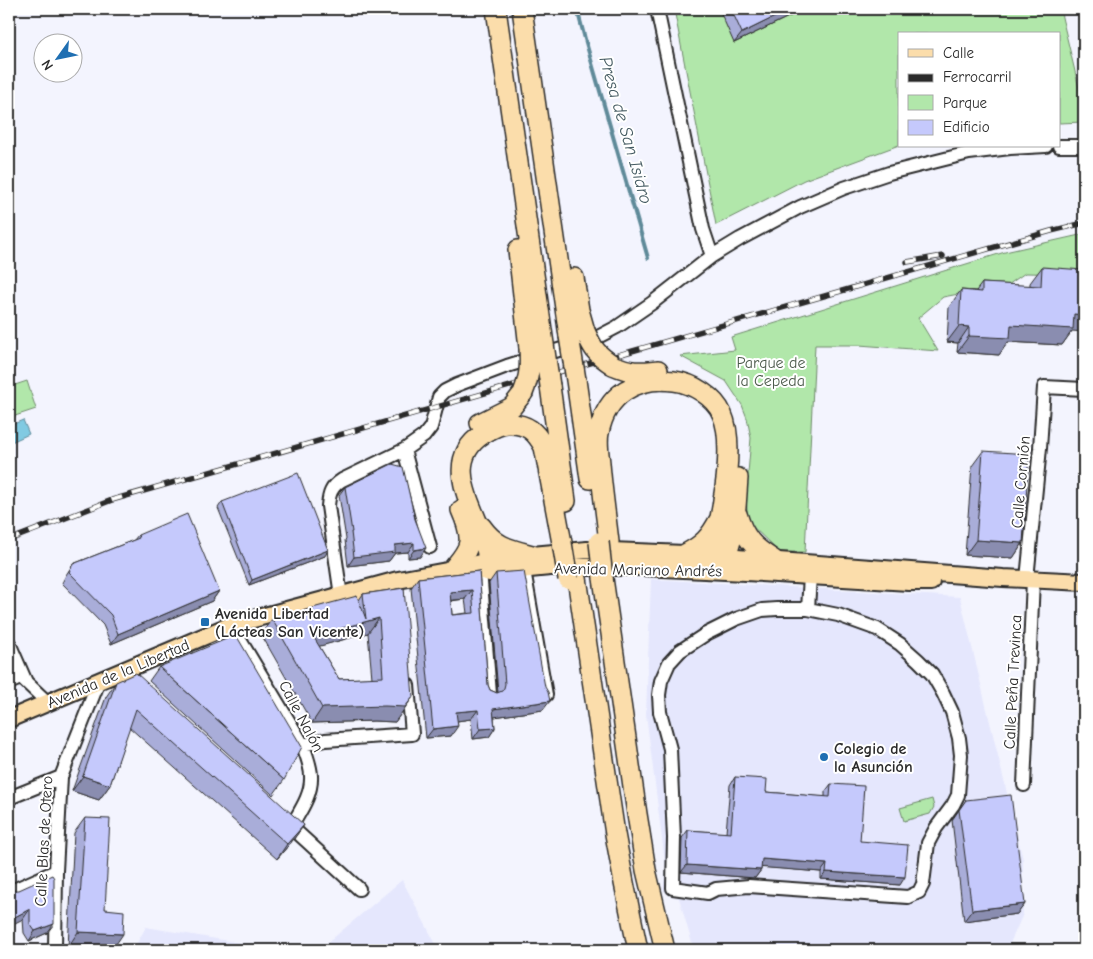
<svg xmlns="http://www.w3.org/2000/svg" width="1093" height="959" font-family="'Comic Neue',sans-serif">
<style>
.built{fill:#e5e7fd}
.green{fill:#b1e7aa;stroke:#6e896a}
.water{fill:#81cae2;stroke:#5f8a99}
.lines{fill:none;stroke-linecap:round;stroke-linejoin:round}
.stream{stroke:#5f8a99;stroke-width:4}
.minor-casing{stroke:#2b2b2b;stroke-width:16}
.major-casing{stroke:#2b2b2b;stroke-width:20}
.highway-casing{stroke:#2b2b2b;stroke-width:22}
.minor{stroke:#fff;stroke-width:12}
.major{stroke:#fbddab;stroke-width:16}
.highway{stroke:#fbddab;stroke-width:19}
.rail-casing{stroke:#2b2b2b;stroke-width:5.5}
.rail{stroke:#fff;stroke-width:4;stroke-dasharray:11;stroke-linecap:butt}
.highway-bridge-casing{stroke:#2b2b2b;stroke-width:22;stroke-linecap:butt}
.highway-bridge{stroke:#fbddab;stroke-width:19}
.wall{fill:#a9add9;stroke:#2b2b2b;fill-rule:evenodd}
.shaded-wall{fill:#8a8db0;stroke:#2b2b2b}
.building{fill:#c5c9fc;stroke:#2b2b2b;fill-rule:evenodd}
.poi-dot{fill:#1f6fb2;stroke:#fff;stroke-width:2}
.labels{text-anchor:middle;stroke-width:4;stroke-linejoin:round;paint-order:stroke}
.park-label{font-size:16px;fill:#4c5a4b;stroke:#fff}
.street-label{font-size:16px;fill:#2b2b2b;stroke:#fff}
.poi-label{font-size:16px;font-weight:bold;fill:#2b2b2b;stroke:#fff;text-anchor:start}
.water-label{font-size:18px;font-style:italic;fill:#455b62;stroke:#fff}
</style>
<rect width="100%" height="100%" fill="#f3f4fe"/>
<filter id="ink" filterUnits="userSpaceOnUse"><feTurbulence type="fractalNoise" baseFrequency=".02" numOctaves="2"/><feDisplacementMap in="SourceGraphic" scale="10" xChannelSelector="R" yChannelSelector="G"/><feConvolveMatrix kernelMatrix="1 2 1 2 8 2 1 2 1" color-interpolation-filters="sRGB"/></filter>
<g filter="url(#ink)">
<path class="built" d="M651,579l309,18 63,263v54l-16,36h-313l-15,-52 -8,-2 -8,-6 3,-20 -20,-156z
M402,880l37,70h-120z
M146,927l135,23h-148z"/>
<path class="green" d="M674,9h386l24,100v13l-25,1v-89h-160v111l-95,35 -88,45z
M1084,234v40l-59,-1 -30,21 -31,-1 -21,4 -25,21 20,33 -79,-6h-44l-10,207h-26l-31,-30 -2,-25 5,-59 -4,-20 -5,-13 -16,-24 -46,-25 55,-6 -4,-13 274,-85z
M27,381l9,28 -27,9v-31z
M932,799l2,8 -4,7 -26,7 -4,-13z"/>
<path class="water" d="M23,420l6,14 -20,9v-17z"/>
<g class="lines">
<path class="stream" d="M577,9l8,30 63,219"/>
<g class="minor-casing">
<path id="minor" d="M657,9l46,220 9,27
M1059,146h25
M404,450l20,-14 7,-9 8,-30 6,-6 12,-6 50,-19 87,-27 23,-12 35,-24 60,-47 28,-17 60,-32 44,-19 45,-15 80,-20 41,-5 36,-2
M480,570l10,124
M524,570l22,125
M1027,579l13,-131 4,-61 40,2
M341,596l-13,-90c1,-12 3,-19 14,-26l62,-30 26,97
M777,609h31l30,6 39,14 23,15 18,16 14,14 11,19 9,19 7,26 2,17 -3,40 -5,10 -17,23 -8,15 -5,41 -4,8 -11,5 -159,-11 -33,3 -8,4 -35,-5 1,-50 -4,-89 -10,-37 -1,-17 2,-14 8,-18 11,-12 26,-17 30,-15 26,-9z
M808,609l2,-33
M231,625l72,120c3,10 8,21 8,31 1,19 -11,35 -20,51
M9,643l17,39 21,20
M9,683l14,-6
M303,745l22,-5 87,-6 -4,-49
M1024,785l9,-205
M9,798l52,-21
M287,823l72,66
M9,892l47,-21
M55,950l1,-79 5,-94 38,-96"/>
</g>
<g class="major-casing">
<path id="major" d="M472,568l18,5 60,-6h92l104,5 163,10h22
M9,719l222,-94 167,-45 54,-10 36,-9 44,-6 55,-5 98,4 318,24 81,4"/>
</g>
<g class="highway-casing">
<path id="highway" d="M496,9l48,335
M522,9l47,327
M518,250l11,98
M574,278l5,32 6,21
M613,365c18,8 26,7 45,5
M576,380l14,99
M550,386l16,115
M480,423l32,-16 11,-14
M737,514c7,24 16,33 37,46
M481,526c15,21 28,23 51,29
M609,542c-3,-26 -7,-53 -9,-79 -1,-10 -3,-21 -1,-30 7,-39 38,-57 75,-52 18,2 41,16 48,33 10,22 5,63 1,86 -1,10 -4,20 -5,30 0,9 2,18 4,26
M685,554c18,-9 25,-17 34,-34
M726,557c10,-26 10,-52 12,-79
M488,561c-1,-7 -2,-15 -4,-22 -12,-35 -42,-78 -1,-105 7,-4 16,-10 25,-10 19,-1 28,8 36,23l18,96
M452,570c6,-8 16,-18 17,-28 1,-11 -4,-23 -8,-32
M577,578l38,256 9,49 14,67
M603,578l34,236 9,56 19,80"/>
</g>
<use href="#minor" class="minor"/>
<use href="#major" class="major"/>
<use href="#highway" class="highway"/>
<g class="rail-casing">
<path id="rail" d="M907,262l36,-6
M9,540l103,-40 939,-269 33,-8"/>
</g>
<use href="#rail" class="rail"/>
<g class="highway-bridge-casing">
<path id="highway-bridge" d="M585,331c8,18 11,23 28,34
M569,336l7,44
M544,344l6,42
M523,393c7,-17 7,-28 6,-45
M599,542l4,36
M562,543l6,36"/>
</g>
<use href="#highway-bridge" class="highway-bridge"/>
</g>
<path class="wall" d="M719,9h86l-71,34z
M1042,267l30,64 -10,14 -54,-3 -9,13 -42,-3 1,-9 -11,-1 2,-35 12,-17 15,1 6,-8 48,3v-3z
M983,451l40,92 -10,15 -48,-3 7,-89z
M392,464l28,93 -12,1v-6l-13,1 -6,8 -41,5 -3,-26 1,-1 -7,-44 6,-8z
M222,502l103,54 -76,29 -31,-77z
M138,535l81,56 -7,10 -101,43 -8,-19 -41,-42 4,-8 7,-11 61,-24z
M479,571l9,114 2,5 7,3 1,-1 -9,-109 7,-10 47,137 -49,7 1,11 -6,9 -16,2 -2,-20 -14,2 -6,15 -25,2 -15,-150 7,-10zM465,599l2,14 -15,2 -1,-14z
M404,588l-2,124 -7,10 -21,-1 -62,2 -51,-89 11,-15 87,-19 4,-6zM368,633l4,45 -33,1 -20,-33z
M159,667l125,113 -11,15 -124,-114z
M116,682l188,143 -11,15 -16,19 -148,-132 -19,58 -11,15 -27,-9 34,-94z
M735,777l31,15 59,5v-5l6,-8 29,57 40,44 -79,-6v-7l-60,-5v3l-6,8 -74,-6 1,-34 6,-8 38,3 4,-48z
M966,800l59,104 -8,10 -53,7 -12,-101z
M85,818l20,91 7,41 -44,-3 6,-114z
M19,890l28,43 -18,8 -5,-8 -1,-14z"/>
<path class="shaded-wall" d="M791,9h14l-71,34 8,-10z
M1074,314l10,1v17l-12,-1 -10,14 -54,-3 -9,13 -42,-3 12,-16 42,-11z
M959,326l10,1 -11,16 -11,-1z
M976,540l47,3 -10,15 -48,-3z
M414,543l-6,9 -13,1 -6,8 -41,5 6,-9 41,-12z
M426,548l-6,9 -12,1 6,-8z
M328,550l-3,6 -76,29 3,-5z
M472,590l-7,9 -21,2 6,-9z
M219,591l-7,10 -101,43 7,-10z
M379,618l-11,15 -66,18 11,-15z
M15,666l-6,8v-4z
M413,697l-18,25 -21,-1 -62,2 10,-15z
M550,701l-7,9 -56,8 6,-9z
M478,710l-7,9 -21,3 6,-10z
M458,726l-7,10 -25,2 7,-9z
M495,728l-6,9 -16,2 7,-10z
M83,776l27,9 -11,15 -27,-9z
M304,825l-11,15 -16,19 10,-15z
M762,859l65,5 -6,8 -65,-5z
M687,865l74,5 -6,8 -74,-6z
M826,872l79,5 -5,8 -79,-6z
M1025,904l-8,10 -53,7 8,-11z
M30,909l-7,10 -14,7v-6z
M54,924l-7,9 -18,8 6,-10z
M78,932l45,2 -11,16 -44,-3z"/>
<path class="building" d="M731,9h60l-49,24z
M1042,267l42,3v45l-10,-1 -1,15 -62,-4 -1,13 -41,-2v-9l-10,-1 2,-36 21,2v-9l59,3z
M983,451l46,3 -6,89 -47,-3z
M9,454l3,8 -3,1z
M392,464l11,3 12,52 11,29 -12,2v-7l-19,2v7l-41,5 -3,-25h1l-7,-45z
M298,473l30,77 -76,30 -30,-78z
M187,514l32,77 -101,43 -7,-19 -42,-43 4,-8 66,-26 -1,-3z
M479,571l9,114 2,5 7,3 5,-2 2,-3 1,-4 -9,-111 28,-2 21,116 3,5 2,9 -57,8 2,19 -15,1 -2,-19 -22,2 2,14 -25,3 -15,-151zM472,590l2,23 -22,2 -2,-23z
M404,588l9,109 -8,10 -20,-1 -63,2 -50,-89 85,-23 9,23 -3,-25zM379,618l4,59 -44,2 -26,-43z
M236,635l66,112 -18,33 -125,-113z
M9,654l6,12 -6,4z
M136,673l168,152 -17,19 -151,-135 -26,76 -27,-9 33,-94z
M735,777l32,2 -1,13 64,5 1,-13 33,2 -4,55 48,4 -3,32 -79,-5 1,-8 -65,-5 -1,11 -74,-5 1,-35 43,3z
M1011,795l14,109 -53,6 -13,-100 7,-10z
M85,818l25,1 -5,90 19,2 -1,23 -45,-2z
M52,875l2,3v46l-19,7 -5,-7v-15l-21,11v-28l4,-2h6z"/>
</g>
<g class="poi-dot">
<rect x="200" y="617" width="10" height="10" rx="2.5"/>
<circle cx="824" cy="757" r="5"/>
</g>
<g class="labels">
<g class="park-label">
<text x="771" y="368">Parque de<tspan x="771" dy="18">la Cepeda</tspan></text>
</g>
<g class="street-label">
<text transform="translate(1020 482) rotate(-85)" y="6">Calle Cornión</text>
<text transform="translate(638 569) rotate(1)" y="6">Avenida Mariano Andrés</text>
<text transform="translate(118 673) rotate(-23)" y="6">Avenida de la Libertad</text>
<text transform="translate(1012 682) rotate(-87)" y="6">Calle Peña Trevinca</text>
<text transform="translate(302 716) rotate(62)" y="6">Calle Nalón</text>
<text transform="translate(43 841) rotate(-87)" y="6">Calle Blas de Otero</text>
</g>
<g class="poi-label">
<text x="215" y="619">Avenida Libertad<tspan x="215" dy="18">(Lácteas San Vicente)</tspan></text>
<text x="834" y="754">Colegio de<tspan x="834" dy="18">la Asunción</tspan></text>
</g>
<g class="water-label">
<text transform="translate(626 130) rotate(74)" y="6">Presa de San Isidro</text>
</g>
</g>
<rect width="1093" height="959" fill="none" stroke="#fff" stroke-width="30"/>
<rect x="15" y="15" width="1063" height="929" fill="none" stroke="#2b2b2b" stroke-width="2" filter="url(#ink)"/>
<rect x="898" y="32" width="162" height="115" fill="#ffffff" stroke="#aaaaaa"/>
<rect x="908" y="49" width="25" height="8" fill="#fbddab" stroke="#aaaaaa"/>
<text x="943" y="58" font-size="15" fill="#2b2b2b">Calle</text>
<rect x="908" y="74" width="25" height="8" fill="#2b2b2b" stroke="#aaaaaa"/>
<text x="943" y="82" font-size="15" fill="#2b2b2b">Ferrocarril</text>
<rect x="908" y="95" width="25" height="15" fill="#b1e7aa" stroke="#aaaaaa"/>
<text x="943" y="108" font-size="15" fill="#2b2b2b">Parque</text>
<rect x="908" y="120" width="25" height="15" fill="#c5c9fc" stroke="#aaaaaa"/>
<text x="943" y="132" font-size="15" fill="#2b2b2b">Edificio</text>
<g transform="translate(58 58) rotate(237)"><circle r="24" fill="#ffffff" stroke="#aaaaaa"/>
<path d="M0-4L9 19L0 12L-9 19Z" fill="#1f6fb2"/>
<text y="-8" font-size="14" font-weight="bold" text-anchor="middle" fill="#2b2b2b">N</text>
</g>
</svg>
